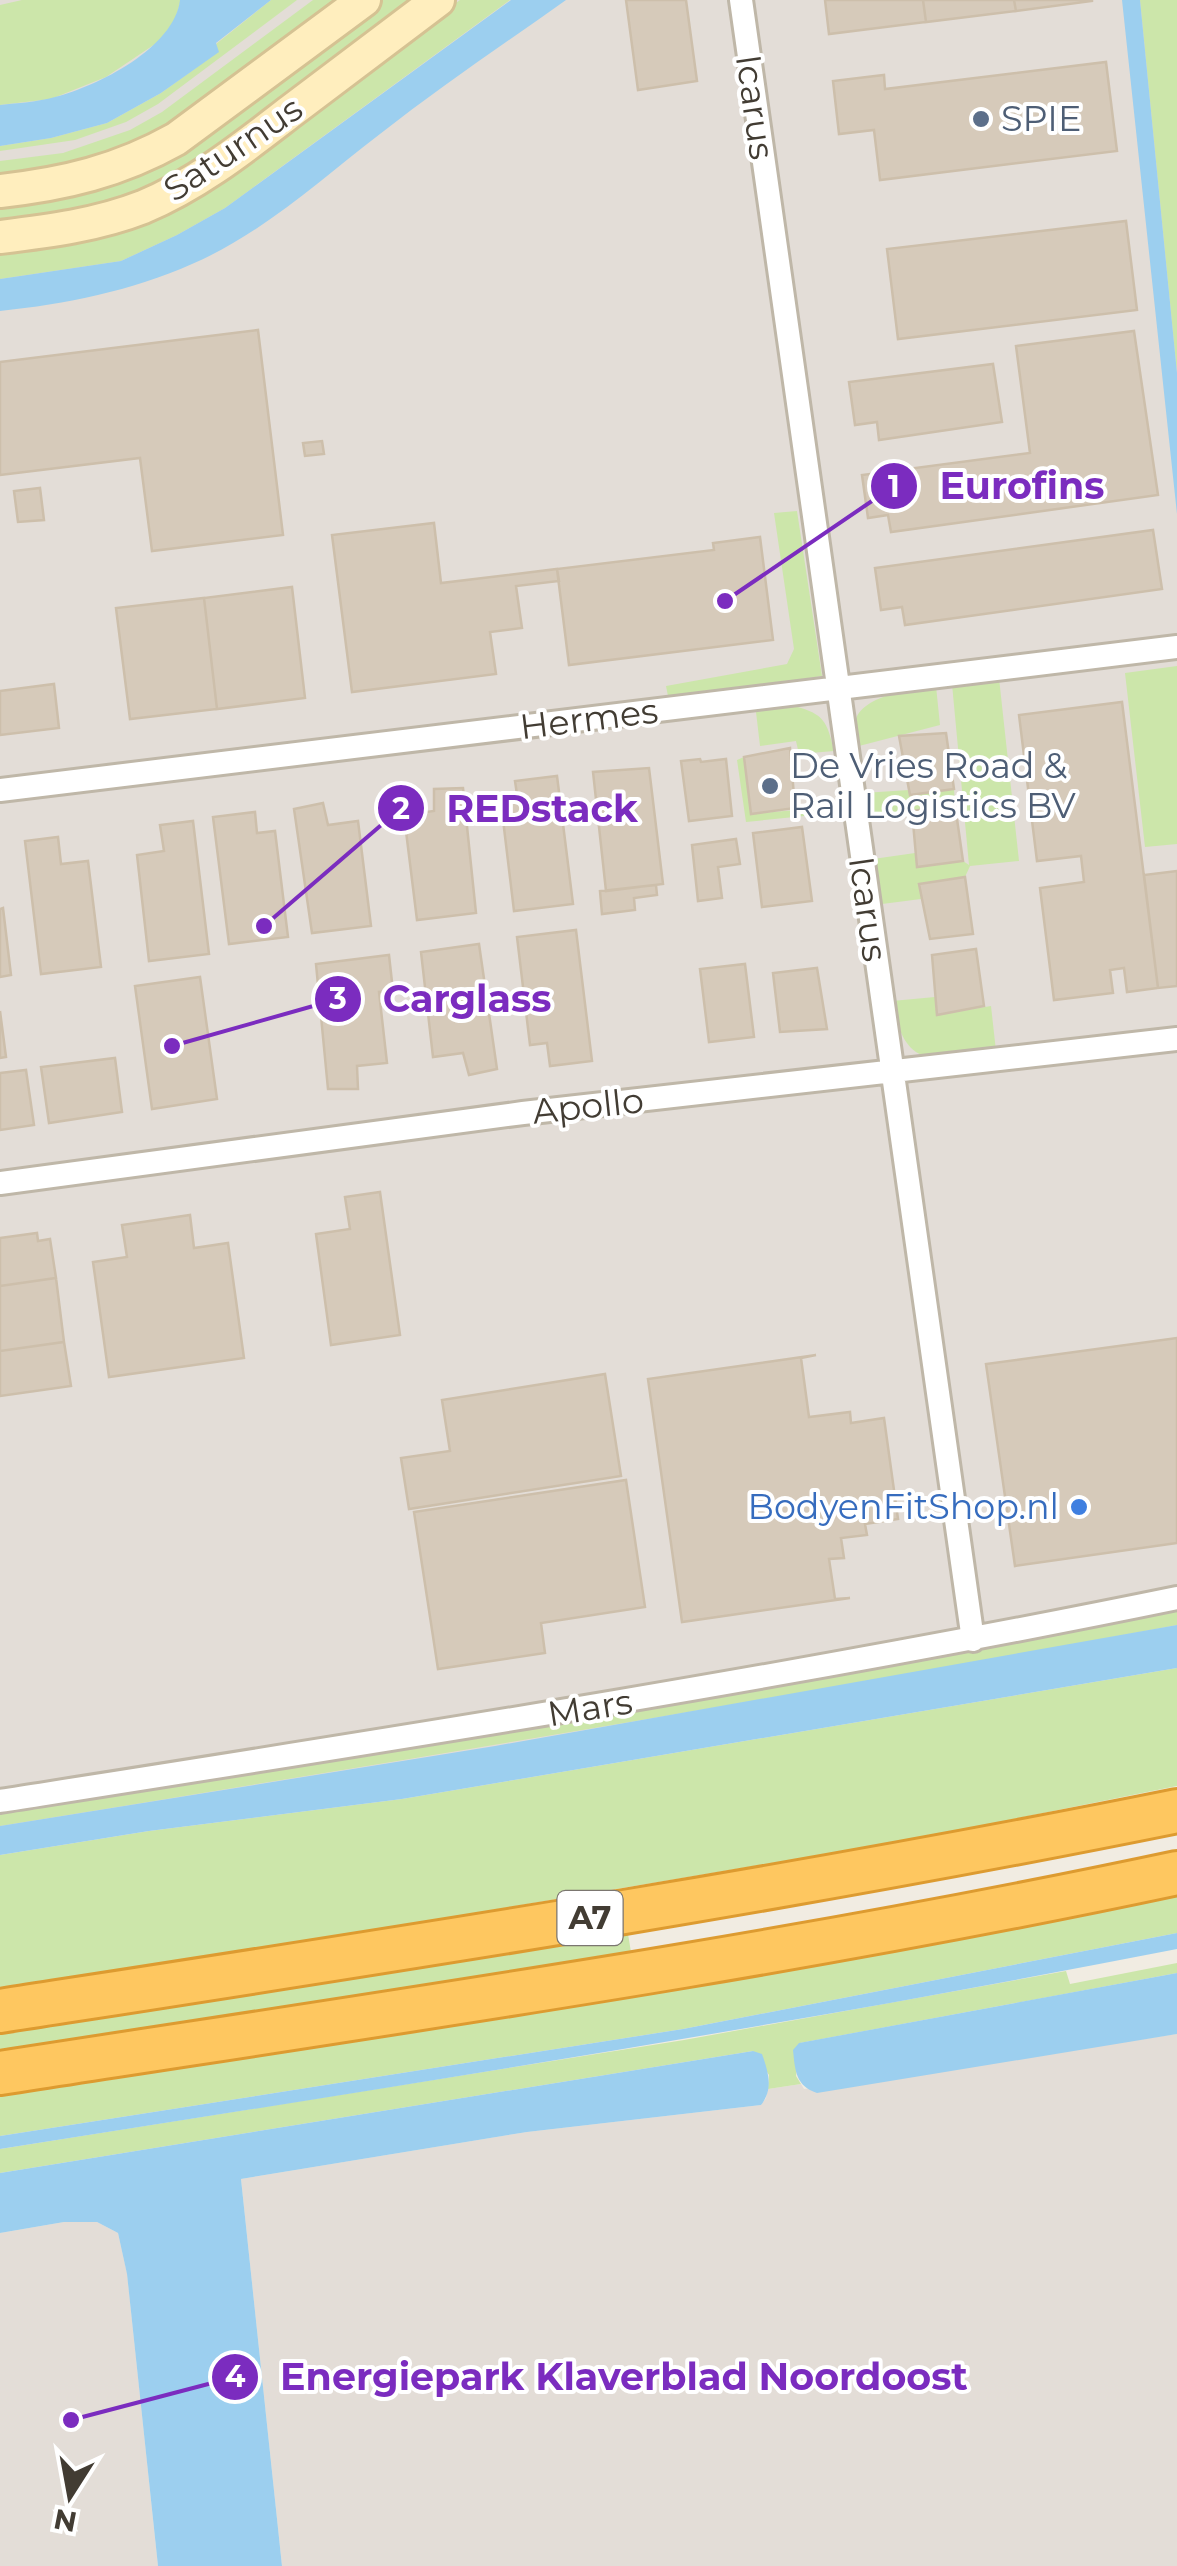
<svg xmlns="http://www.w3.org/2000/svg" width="1177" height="2566" font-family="Montserrat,sans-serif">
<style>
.industrial{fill:#e3ddd7}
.green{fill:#cce6aa}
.water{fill:#9ccfef}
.building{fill:#d6caba;stroke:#cdbfab;stroke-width:2.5}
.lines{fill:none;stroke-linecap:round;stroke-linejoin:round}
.minor-casing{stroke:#bfb7a8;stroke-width:28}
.secondary-casing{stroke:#d5c293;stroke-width:38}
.motorway-casing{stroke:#dd9b30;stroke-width:48}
.minor{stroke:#fff;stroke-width:22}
.secondary{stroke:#ffeebe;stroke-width:32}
.motorway{stroke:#fec760;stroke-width:42}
.service-dot{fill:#5c6f8a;stroke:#fff;stroke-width:4}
.shop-dot{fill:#3f7fe0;stroke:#fff;stroke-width:4}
.labels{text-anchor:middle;stroke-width:8;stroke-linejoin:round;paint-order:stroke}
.shield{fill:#fff;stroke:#7b7670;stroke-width:2.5}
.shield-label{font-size:32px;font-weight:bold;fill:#423c33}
.street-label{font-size:35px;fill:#423c33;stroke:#fff}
.service-label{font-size:35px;fill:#4e5e75;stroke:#fff;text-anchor:start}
.shop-label{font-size:35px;fill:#366cbe;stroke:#fff;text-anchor:end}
.leader{fill:none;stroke:#7b2cbf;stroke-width:4}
.callout-dot{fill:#7b2cbf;stroke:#fff;stroke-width:4}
.mark-label{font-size:30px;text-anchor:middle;font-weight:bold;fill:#fff}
.callout-label{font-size:38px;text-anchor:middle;font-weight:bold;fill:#7b2cbf;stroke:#fff;stroke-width:8;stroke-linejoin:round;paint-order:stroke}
</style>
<rect width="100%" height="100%" fill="#f1ece2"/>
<path class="industrial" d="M0,0h1177v1637l-1177,204z
M1177,2034v532h-895l-41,-387 286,-47 234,-27 5,-7 2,-9 33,-5 3,5z
M64,2222h33l21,11 9,40 31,293h-158v-333z"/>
<path class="green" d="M22,0h158v3l-6,20 -10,15 -58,39 -55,22 -51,6v-100z
M271,0h26l-139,104 -32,18 -51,18 -75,11v-5l51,-8 56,-15 54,-30 57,-41 -2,-8z
M313,0h33l-150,112 -64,38 -132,30v-19l63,-8 67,-23 32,-18z
M383,0h37l-179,134 -115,68 -126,24v-24l210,-73z
M460,0h50l-285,208 -48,27 -56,26 -121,18v-30l82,-10 233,-131z
M1140,0h37v373z
M797,511l25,165 -153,25 -3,-15 121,-22 7,-15 -20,-136z
M1177,666v178l-32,3 -20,-174z
M999,678l20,183 -49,5 -5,11 -45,7 1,15 -39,5 -4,-3 -5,-42 42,-6 2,14 46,-6 6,4 -17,-181z
M936,686l4,39 -81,21c-23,-49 46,-55 77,-60z
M794,706c31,8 33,16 40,45l-35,3 -3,-13 -36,5 -4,-34z
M744,757l7,57 90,-8 3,6 -98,10 -9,-62z
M954,789l1,16 -43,6 -44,12 -5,-30 46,-3 1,5z
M935,997l3,18 53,-9 5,45c-59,9 -91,23 -104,-50z
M1177,1609v16c-391,73 -784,137 -1177,201v-15l645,-101z
M1177,1668v118l-262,53 -423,71 -1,6 -491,76v-137l149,-24 253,-32z
M1177,1895v38l-494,96 -683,107v-40l648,-102 238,-41z
M627,1928l5,30 -632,104v-33z
M1177,1963v10l-377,70 -4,33 5,8 -33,5 1,-14 -16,-24 -753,122v-24l684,-109 382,-69 4,13z"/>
<path class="water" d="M180,0h91l-55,43 3,9 -58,41 -54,30 -56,15 -51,8v-41c18,-2 37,-3 55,-8 43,-11 119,-49 125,-97z
M511,0h55c-62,44 -126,87 -186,134 -60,46 -118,100 -188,130 -61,27 -126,40 -192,47v-32l121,-18 56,-26 48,-27z
M1122,0h18l37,373v141z
M1177,1625v43l-775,131 -253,32 -149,24v-29l495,-80z
M1177,1933v16c-391,77 -784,138 -1177,200v-13l683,-107z
M1177,1973v61l-360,59c-21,-7 -22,-22 -24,-43l6,-7z
M753,2051l9,3c6,17 12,35 -1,51l-234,27 -286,47 41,387h-124l-31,-292 -9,-41 -21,-11h-33l-64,11v-60z"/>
<path class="building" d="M626,0h60l11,81 -59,9z
M825,0h98l3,22 -97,12z
M923,0h91l2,11 -90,11z
M1014,0h78v1l-76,10z
M1106,62l11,89 -237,29 -6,-50 -35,4 -6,-53 51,-6 1,14z
M1126,221l11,89 -239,29 -11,-90z
M258,330l25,205 -131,16 -12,-93 -140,17v-113z
M1134,331l24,164 -267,37 -3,-17 -20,3 -6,-43 168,-22 -14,-107z
M993,364l9,58 -123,18 -2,-18 -22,3 -6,-43z
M322,441l2,13 -19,2 -2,-13z
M40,488l4,32 -26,2 -4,-31z
M434,523l7,60 116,-14 2,12 -43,5 6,42 -32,4 6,42 -144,18 -20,-157z
M1153,530l9,59 -257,36 -3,-18 -21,3 -6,-42z
M760,537l13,103 -204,25 -12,-96 157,-19 -1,-7z
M292,587l13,111 -88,11 -13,-111z
M204,598l13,111 -87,10 -14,-111z
M54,684l5,44 -59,7v-44z
M1122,702l36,286 -31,4 -3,-24 -14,2 3,23 -59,7 -14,-112 44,-6 -3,-26 -44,5 -18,-146z
M946,733l8,56 -44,6 -11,-59z
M790,748l5,60 -44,6 -7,-57z
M700,759l1,3 25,-3 6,57 -43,5 -8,-60z
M649,768l14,116 -57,7 -13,-119z
M557,776l16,128 -59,7 -13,-108 17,-2 -3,-20z
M463,788l13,125 -59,7 -13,-105 30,-4v-22z
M323,803l5,22 30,-4 13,105 -59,7 -18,-124z
M955,805l8,56 -46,6 -5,-56z
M255,812l2,21 18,-2 13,106 -59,7 -16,-127z
M193,821l16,133 -60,7 -12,-106 27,-4 -4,-26z
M802,827l10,74 -50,6 -9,-74z
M58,837l3,27 27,-3 13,106 -60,7 -16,-133z
M736,839l4,25 -22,3 4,31 -24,3 -6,-56z
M1177,871v115l-19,2 -14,-113z
M965,877l8,57 -43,5 -11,-55z
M656,885l1,10 -23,3 1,12 -33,4 -2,-23z
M3,908l8,67 -11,2v-68z
M576,930l16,131 -42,5 -3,-23 -17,2 -13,-108z
M479,944l18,125 -28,6 -6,-22 -30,4 -12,-105z
M976,949l8,57 -47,9 -5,-60z
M389,955l4,36 -14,1 8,71 -30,3 1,23h-30l-12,-125z
M745,964l9,73 -45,5 -9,-73z
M817,968l10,61 -47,3 -7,-59z
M200,977l17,122 -65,10 -17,-123z
M0,1011l6,46 -6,1z
M115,1058l7,54 -73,11 -8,-56z
M26,1070l8,55 -34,5v-57z
M380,1192l20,143 -69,10 -15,-111 34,-5 -5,-32z
M190,1215l4,33 34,-5 16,115 -135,19 -16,-115 34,-5 -5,-32z
M37,1233l1,8 12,-2 6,39 -56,8v-48z
M56,1278l8,64 -64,9v-65z
M1177,1338v205l-162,23 -29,-202z
M64,1342l7,44 -71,10v-45z
M816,1355l-15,3 8,59 41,-5 1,11 33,-5 14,101 -33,5 2,11 -26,3 3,20 -15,1 6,40 15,-1 -168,24 -34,-243z
M605,1374l16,102 -212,33 -8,-51 49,-7 -8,-51z
M626,1480l19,127 -104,16 4,30 -107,16 -24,-157z"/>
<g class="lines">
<g class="minor-casing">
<path id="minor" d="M741,0l232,1640
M0,790l1177,-143
M0,1183l523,-70 654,-74
M0,1801c394,-62 787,-123 1177,-203"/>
</g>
<g class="secondary-casing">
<path id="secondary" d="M0,191c64,-7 119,-20 176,-52l188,-139
M0,237c49,-6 97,-12 143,-30 55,-23 101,-60 148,-96 49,-37 98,-74 147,-111"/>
</g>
<g class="motorway-casing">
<path id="motorway" d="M0,2011c393,-61 787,-121 1177,-200
M0,2073c393,-61 788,-117 1177,-200"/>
</g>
<use href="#minor" class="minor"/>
<use href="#secondary" class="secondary"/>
<use href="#motorway" class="motorway"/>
</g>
<g class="service-dot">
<circle cx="981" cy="119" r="10"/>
<circle cx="770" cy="786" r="10"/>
</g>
<circle class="shop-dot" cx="1079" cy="1507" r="10"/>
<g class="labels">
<rect class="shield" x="557.5" y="1891" width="65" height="54" rx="8"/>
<g class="shield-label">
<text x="590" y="1929">A7</text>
</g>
<g class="street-label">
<text transform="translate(755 107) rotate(82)" y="12">Icarus</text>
<text transform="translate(233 149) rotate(-34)" y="12">Saturnus</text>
<text transform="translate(589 719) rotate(-7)" y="12">Hermes</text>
<text transform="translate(868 909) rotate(82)" y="12">Icarus</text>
<text transform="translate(588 1106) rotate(-6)" y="12">Apollo</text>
<text transform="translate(590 1708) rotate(-9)" y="12">Mars</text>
</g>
<g class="service-label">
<text x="1001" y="131">SPIE</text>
<text x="790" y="778">De Vries Road &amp;<tspan x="790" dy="40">Rail Logistics BV</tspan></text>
</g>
<g class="shop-label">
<text x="1059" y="1519">BodyenFitShop.nl</text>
</g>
</g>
<path class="leader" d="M725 601L894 486M264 926L401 808M172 1046L338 999M71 2420L235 2377"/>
<g class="callout-dot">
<circle cx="725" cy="601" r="10"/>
<circle cx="264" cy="926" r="10"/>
<circle cx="172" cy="1046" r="10"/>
<circle cx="71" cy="2420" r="10"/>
<circle cx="894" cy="486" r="25"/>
<circle cx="401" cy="808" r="25"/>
<circle cx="338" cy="999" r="25"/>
<circle cx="235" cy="2377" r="25"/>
</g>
<g class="mark-label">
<text x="894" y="497">1</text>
<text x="401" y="819">2</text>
<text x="338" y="1009">3</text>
<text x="235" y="2387">4</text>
</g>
<g class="callout-label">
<text x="1022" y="499">Eurofins</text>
<text x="542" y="822">REDstack</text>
<text x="467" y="1012">Carglass</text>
<text x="624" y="2390">Energiepark Klaverblad Noordoost</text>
</g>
<g transform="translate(70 2496) rotate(191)" stroke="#ffffff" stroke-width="8" paint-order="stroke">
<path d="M0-8L18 38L0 25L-18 38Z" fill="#423c33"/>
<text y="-15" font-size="28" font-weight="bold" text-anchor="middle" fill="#423c33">N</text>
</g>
</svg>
